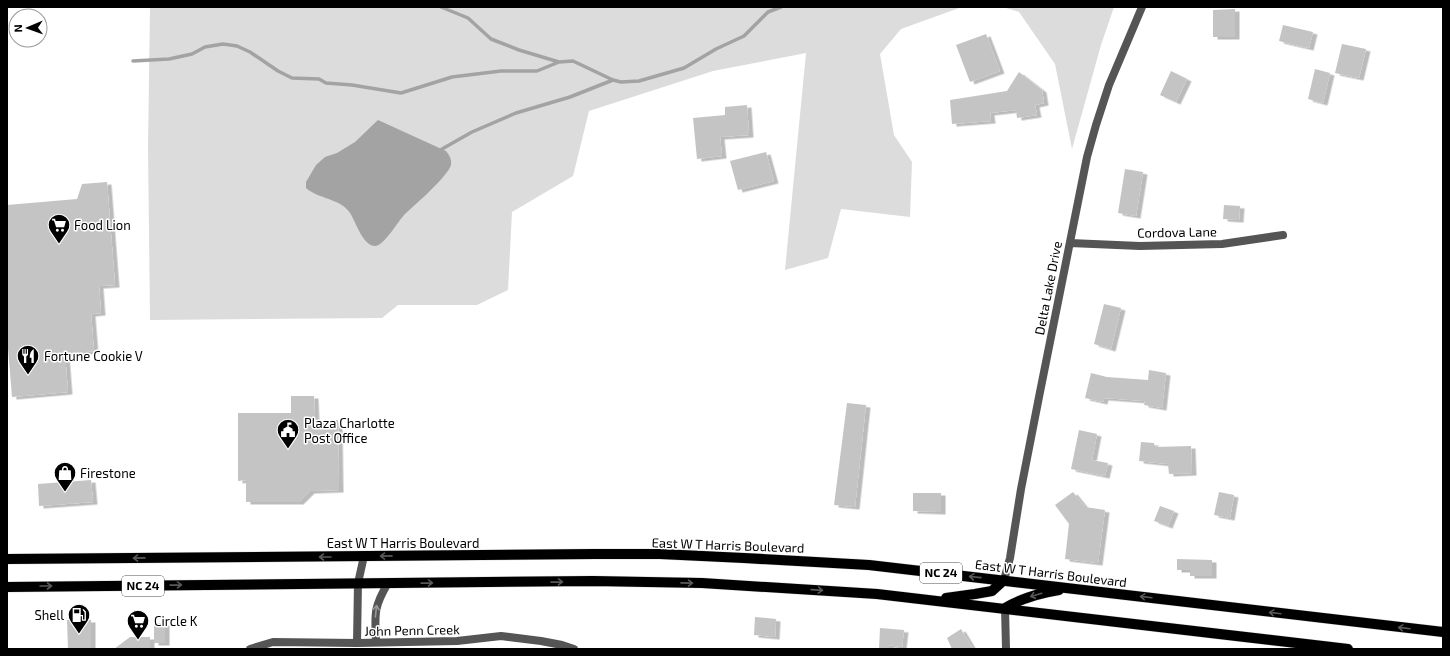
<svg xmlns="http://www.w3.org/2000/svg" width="1450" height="656" font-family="'Exo 2',sans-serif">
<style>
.green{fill:#dcdcdc}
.water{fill:#a3a3a3}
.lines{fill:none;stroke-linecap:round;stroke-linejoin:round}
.stream{stroke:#a3a3a3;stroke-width:3.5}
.building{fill:#c4c4c4;filter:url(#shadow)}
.primary-casing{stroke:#dbdbdb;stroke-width:11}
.street{stroke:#555;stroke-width:8}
.primary{stroke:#000;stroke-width:10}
.oneway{stroke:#595959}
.oneway2{stroke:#999}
.labels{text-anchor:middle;stroke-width:3;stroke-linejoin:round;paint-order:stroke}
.shield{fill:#fff;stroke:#4c4c4c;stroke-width:1}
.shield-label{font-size:12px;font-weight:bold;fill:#000}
.poi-label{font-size:13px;fill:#000;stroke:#fff;text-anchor:start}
.street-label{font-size:13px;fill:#000;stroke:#fff}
</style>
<defs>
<filter id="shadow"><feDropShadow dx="4.5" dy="2.5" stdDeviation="0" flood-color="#0004"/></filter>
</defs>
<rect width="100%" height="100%" fill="#fff"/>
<path class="green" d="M150,7h812l-61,22 -21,25 14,81 18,27 -2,55 -69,-8 -13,49 -43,12 21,-217 -93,18 -124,40 -16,65 -61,36 -4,78 -31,15h-79l-16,13 -232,2 -2,-174z
M1003,7h111l-13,38 -29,104 -17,-85 -36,-52z"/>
<path class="water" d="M378,120l68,31c3,4 6,8 5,14 -3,11 -36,40 -46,49 -7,7 -21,32 -30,32 -12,0 -19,-24 -25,-33 -10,-15 -32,-14 -44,-25v-6l10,-17 9,-8 12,-4 18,-11z"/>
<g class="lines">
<path class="stream" d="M441,7l27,11 23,21 28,11 40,12 14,-1 40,19 8,2 18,-1 45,-13 32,-19 28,-13 24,-24 13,-5
M133,61l36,-2 23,-5 13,-7 18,-3 14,2 13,6 28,19 14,7 27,1 7,4 26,2 49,8 51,-16 49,-6h36l22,-9
M442,149l30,-17 44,-19 54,-16 43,-17"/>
</g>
<path class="building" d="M1235,9v28h-22v-27z
M1283,25l30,7 -4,16 -30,-7z
M986,34l14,37 -30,11 -14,-37z
M1342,44l24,5 -7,29 -24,-5z
M1315,69l15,4 -7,30 -15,-4z
M1171,71l16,8 -11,23 -16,-7z
M1019,72l23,18 2,13 -9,2 2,10 -20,3 -1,-8 -26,3 1,8 -39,3 -2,-24 57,-9z
M747,105l2,30 -29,2 2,19 -25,3 -4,-41 32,-3v-8z
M766,152l8,29 -36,9 -8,-29z
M1125,169l18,3 -7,44 -18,-3z
M107,182l8,103 -16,1 2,27 -10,1 3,37 -29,3 3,38 -56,5 -5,-61v-131l70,-6 5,-15z
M1224,205l16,1 -1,14 -16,-1z
M1104,304l17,4 -10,41 -17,-5z
M1149,370l17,3 -4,35 -18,-3 1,-4 -41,-3 -1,4 -18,-4 6,-25 16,4 41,3z
M291,396h23l1,24h23l1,70 -29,1 -11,11h-53v-22l-8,1v-68h53z
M847,403l19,2 -11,102 -21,-2z
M1079,430l18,4 -5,26 16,3 -3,13 -34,-7z
M1141,442l13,1v4l37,-1 1,27 -23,1 -1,-10 -29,-3z
M91,480l2,22 -54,4 -1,-22z
M1073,492l12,15 20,3 -7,53 -33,-4 4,-35 -14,-19z
M1219,492l15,3 -4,23 -16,-3z
M913,493h28v19l-28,-1z
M1160,506l14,5 -6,15 -14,-5z
M1177,559l35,1v16h-22v-6h-13z
M755,617l21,2 -1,18 -21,-2z
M67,620h24v29h-23z
M154,623h11v20h-11z
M880,628l24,2 -2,17 -13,-2v4h-10z
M961,629l12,20h-21l-5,-11z
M130,637h20v12h-36z"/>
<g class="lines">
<g class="primary-casing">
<path id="primary" d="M7,559l588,-5h65l84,4 125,7 574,67
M7,587l586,-6 109,2 175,11 471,55
M946,598l29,-4 17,-3 12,-11
M1005,608c17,-10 35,-15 54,-18"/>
</g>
<path class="street" d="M1070,243l70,3 82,-2 61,-9
M1004,580l6,-22 11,-69 18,-92 48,-240 9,-32 13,-40 33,-78
M1005,608l1,41
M376,642c-1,-27 -3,-34 12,-59
M357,643l1,-60 6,-27
M250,649l23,-7 84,1 100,-2 44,-5 40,5 21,4 12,4"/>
<use href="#primary" class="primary"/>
</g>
<defs><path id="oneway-shaft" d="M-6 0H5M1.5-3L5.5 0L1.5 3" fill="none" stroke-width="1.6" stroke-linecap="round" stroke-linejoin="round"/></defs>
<g class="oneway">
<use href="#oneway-shaft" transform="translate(386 556) rotate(179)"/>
<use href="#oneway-shaft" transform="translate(325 557) rotate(180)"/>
<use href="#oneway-shaft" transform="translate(139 558) rotate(179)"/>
<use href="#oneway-shaft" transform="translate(975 577) rotate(-174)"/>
<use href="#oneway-shaft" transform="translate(557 582) rotate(-1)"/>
<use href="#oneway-shaft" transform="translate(427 583) rotate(-1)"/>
<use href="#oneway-shaft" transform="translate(687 583) rotate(1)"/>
<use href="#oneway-shaft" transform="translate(176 585) rotate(-1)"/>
<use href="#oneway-shaft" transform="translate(46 586)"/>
<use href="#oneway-shaft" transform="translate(817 590) rotate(4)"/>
<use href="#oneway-shaft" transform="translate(1036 595) rotate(163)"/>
<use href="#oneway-shaft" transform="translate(1146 597) rotate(-173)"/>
<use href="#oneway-shaft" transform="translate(1275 613) rotate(-173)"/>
<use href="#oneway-shaft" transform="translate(1404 628) rotate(-173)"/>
</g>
<use class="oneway2" href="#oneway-shaft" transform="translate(376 611) rotate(-84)"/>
<defs>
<g id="supermarket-pin" transform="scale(1.15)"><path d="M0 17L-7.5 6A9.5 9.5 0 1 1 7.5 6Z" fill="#000" stroke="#fff"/><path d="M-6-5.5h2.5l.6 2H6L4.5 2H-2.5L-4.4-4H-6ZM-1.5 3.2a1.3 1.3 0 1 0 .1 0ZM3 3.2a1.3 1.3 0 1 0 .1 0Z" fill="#fff"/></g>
<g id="restaurant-pin" transform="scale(1.15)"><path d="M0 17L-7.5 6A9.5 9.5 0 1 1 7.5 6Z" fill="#000" stroke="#fff"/><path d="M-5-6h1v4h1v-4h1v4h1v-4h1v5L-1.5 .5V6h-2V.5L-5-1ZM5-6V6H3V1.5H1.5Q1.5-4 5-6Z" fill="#fff"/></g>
<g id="civic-pin" transform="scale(1.15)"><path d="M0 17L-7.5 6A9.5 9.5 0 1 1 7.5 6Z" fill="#000" stroke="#fff"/><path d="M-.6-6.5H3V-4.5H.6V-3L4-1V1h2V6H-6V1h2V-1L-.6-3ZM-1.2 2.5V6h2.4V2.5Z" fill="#fff"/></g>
<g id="shop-pin" transform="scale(1.15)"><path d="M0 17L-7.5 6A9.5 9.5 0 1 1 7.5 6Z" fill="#000" stroke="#fff"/><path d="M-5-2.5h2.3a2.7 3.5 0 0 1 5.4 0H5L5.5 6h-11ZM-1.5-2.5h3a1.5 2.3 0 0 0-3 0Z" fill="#fff"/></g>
<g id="fuel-pin" transform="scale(1.15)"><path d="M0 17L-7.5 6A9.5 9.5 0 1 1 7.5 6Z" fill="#000" stroke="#fff"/><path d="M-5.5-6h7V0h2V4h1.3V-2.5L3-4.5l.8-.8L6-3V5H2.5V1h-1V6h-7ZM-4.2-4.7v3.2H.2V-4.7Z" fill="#fff"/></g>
</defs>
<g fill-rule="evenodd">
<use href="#supermarket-pin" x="59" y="225"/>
<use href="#restaurant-pin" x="28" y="356"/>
<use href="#civic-pin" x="288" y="430"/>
<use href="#shop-pin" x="65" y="473"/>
<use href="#fuel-pin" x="79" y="615"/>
<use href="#supermarket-pin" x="138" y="621"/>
</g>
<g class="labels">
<g class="shield">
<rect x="920" y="563" width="42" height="20" rx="3"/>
<rect x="122" y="576" width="42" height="20" rx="3"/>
</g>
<g class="shield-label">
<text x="941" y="577">NC 24</text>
<text x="143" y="590">NC 24</text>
</g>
<g class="poi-label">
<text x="74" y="230">Food Lion</text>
<text x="44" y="361">Fortune Cookie V</text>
<text x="304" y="428">Plaza Charlotte<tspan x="304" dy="15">Post Office</tspan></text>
<text x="80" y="478">Firestone</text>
<text x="64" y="620" text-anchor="end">Shell</text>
<text x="154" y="626">Circle K</text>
</g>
<g class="street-label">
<text transform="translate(1177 232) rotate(-1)" y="5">Cordova Lane</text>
<text transform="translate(1048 288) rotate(-79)" y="5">Delta Lake Drive</text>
<text x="403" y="548">East W T Harris Boulevard</text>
<text transform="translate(728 545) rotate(2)" y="5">East W T Harris Boulevard</text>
<text transform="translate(1051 573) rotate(7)" y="5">East W T Harris Boulevard</text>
<text transform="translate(412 630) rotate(-1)" y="5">John Penn Creek</text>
</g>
</g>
<rect width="1450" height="656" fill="none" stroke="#000000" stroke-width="16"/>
<g transform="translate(28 28) rotate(268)"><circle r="19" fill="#ffffff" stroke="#999999"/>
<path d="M0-3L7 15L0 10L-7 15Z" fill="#000000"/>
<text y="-6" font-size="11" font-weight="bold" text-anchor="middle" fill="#000000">N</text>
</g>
</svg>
